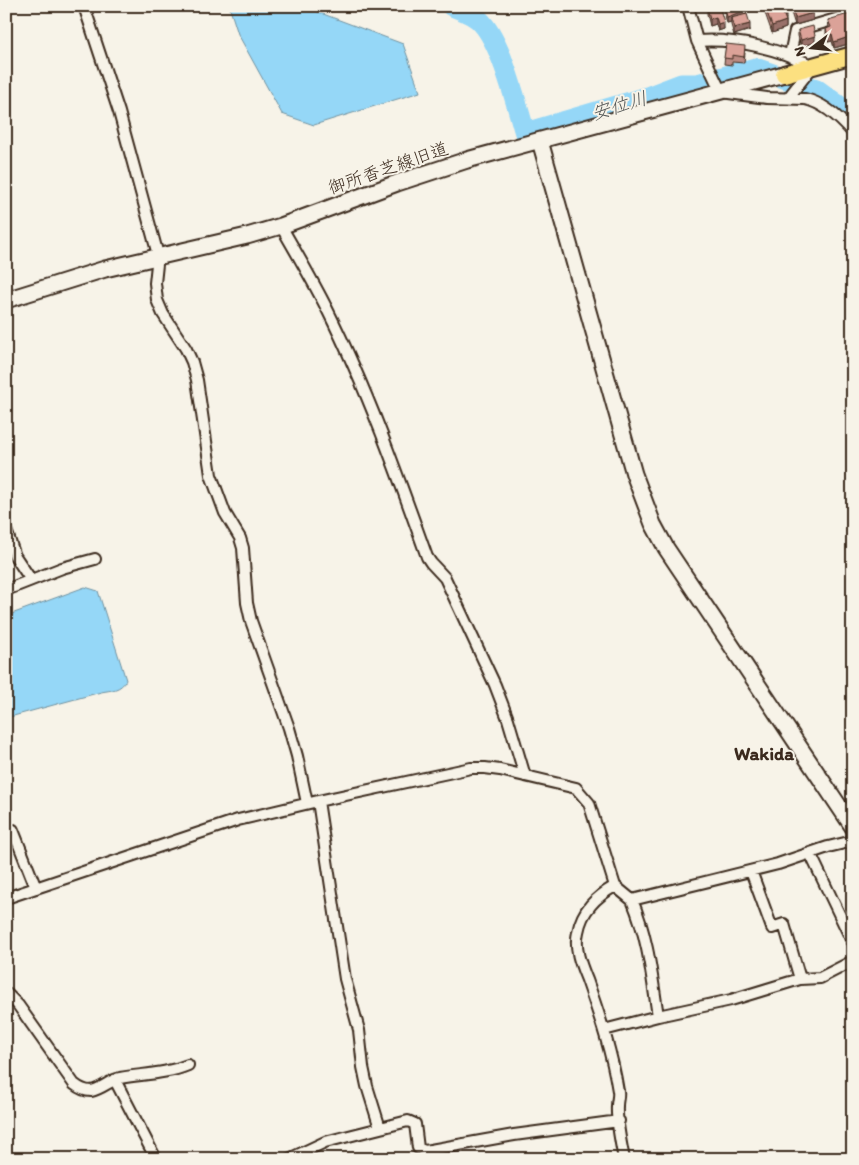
<svg xmlns="http://www.w3.org/2000/svg" width="859" height="1165" font-family="Itim,'Klee One',sans-serif">
<style>
.water{fill:#95d7f7;stroke:#7192a0}
.lines{fill:none;stroke-linecap:round;stroke-linejoin:round}
.river{stroke:#95d7f7;stroke-width:21}
.street-casing{stroke:#3b2a1e;stroke-width:14}
.secondary-casing{stroke:#3b2a1e;stroke-width:19}
.primary-casing{stroke:#3b2a1e;stroke-width:20}
.street{stroke:#f7f3e8;stroke-width:10}
.secondary{stroke:#f7f3e8;stroke-width:15}
.primary{stroke:#fce080;stroke-width:16}
.wall{fill:#bc8b83;stroke:#3b2a1e}
.shaded-wall{fill:#99716a;stroke:#3b2a1e}
.building{fill:#dba298;stroke:#3b2a1e}
.labels{text-anchor:middle;stroke-width:4;stroke-linejoin:round;paint-order:stroke}
.street-label{font-size:18px;fill:#3b2a1e;stroke:#f7f3e8}
.water-label{font-size:19px;font-style:italic;fill:#525554;stroke:#f7f3e8}
.neighbourhood-label{font-size:19px;font-weight:bold;fill:#3b2a1e;stroke:#f7f3e8}
</style>
<rect width="100%" height="100%" fill="#f7f3e8"/>
<filter id="ink" filterUnits="userSpaceOnUse"><feTurbulence type="fractalNoise" baseFrequency=".02" numOctaves="2"/><feDisplacementMap in="SourceGraphic" scale="10" xChannelSelector="R" yChannelSelector="G"/><feConvolveMatrix kernelMatrix="1 2 1 2 8 2 1 2 1" color-interpolation-filters="sRGB"/></filter>
<g filter="url(#ink)">
<path class="water" d="M233,6h69l101,38 17,48 -106,33 -32,-11 -44,-80 -8,-25z
M85,587l13,4 28,89c-5,10 -14,10 -25,12l-95,26v-102z"/>
<g class="lines">
<path class="river" d="M452,6c10,4 23,8 30,17 20,22 34,80 43,110l122,-36 34,-13h16l58,-16 61,21 37,27"/>
<g class="street-casing">
<path id="street" d="M84,6l35,106 39,143 -3,28 2,17 6,14 23,35 6,13 5,18 14,95 14,38 15,25 3,10 4,55 4,18 38,107 8,28 10,47
M688,6l9,35c39,-3 82,8 116,25l-25,32
M697,41l24,51 46,6 38,1c19,4 35,19 48,34
M790,55l5,-24 58,-17
M281,226c16,28 32,55 46,83 40,80 70,164 100,248l4,6 14,15 50,107 13,34 17,57
M6,530l9,26 16,24
M6,590l56,-22 33,-9
M318,801l27,178 14,51 4,37 4,19 13,42
M6,831l7,-1 23,58
M810,853l43,90
M751,871l21,57 12,-4 16,55
M615,886c-19,11 -33,24 -37,46 -4,17 3,33 9,48 13,37 25,73 31,111 1,5 -1,9 -1,15 -1,14 4,38 7,53
M6,898l232,-78 80,-19 153,-33h14l15,2 76,18 13,15 26,83 17,14 146,-36 50,-17 25,-6
M632,900c16,37 20,77 26,116
M6,993l12,12 56,79c5,4 10,7 17,7 11,-2 19,-11 29,-13 23,-4 46,-4 68,-13
M604,1030l54,-14 73,-16 69,-21 20,-1 33,-17
M115,1080l41,79
M289,1159l36,-17 83,-21 7,3 3,24 7,3 89,-16 105,-14"/>
</g>
<g class="secondary-casing">
<path id="secondary" d="M540,141l94,333 19,50 13,24 187,279
M6,300l99,-31 142,-33 34,-10 116,-43 70,-23 317,-86"/>
</g>
<g class="primary-casing">
<path id="primary" d="M784,74l69,-19"/>
</g>
<use href="#street" class="street"/>
<use href="#secondary" class="secondary"/>
<use href="#primary" class="primary"/>
</g>
<path class="wall" d="M702,6h17l5,23 -6,2 -2,-7 -6,2 -3,-12v-6l-4,1z
M725,6h21v8l4,16 -16,5 -3,-10v-3l-4,1 -2,-8z
M759,6h21l6,13v9l-14,5 -7,-20v-4l-5,1z
M789,6h25v5h-1v9l-18,5z
M853,17v18l-2,1 1,7 -18,5 -2,-7 -4,1 -2,-7v-6l3,-1 -1,-8z
M798,30l17,13 -14,3 -3,-10z
M726,44l19,9 -1,10 -12,-1v3l-8,-1z"/>
<path class="shaded-wall" d="M745,6h1v11l-15,1v4l-4,1v-6z
M760,6h13l-8,1v2l-5,1z
M831,6h12v3l-12,4z
M786,12v7l-3,1v-7z
M813,13v7l-18,5v-7z
M716,17v7l-6,2v-7z
M786,21v7l-14,5v-7z
M724,22v7l-6,2v-7z
M750,24v6l-16,5v-7z
M853,29v6l-3,1v-6z
M832,34v7l-4,1v-7z
M815,36v7l-14,3v-6z
M852,36v7l-18,5v-6z"/>
<path class="building" d="M709,6h10l5,16 -6,2 -2,-7 -6,2 -3,-12z
M727,6h18l1,4 -19,7 -2,-9 2,-1z
M766,6h14l1,2 3,-1 2,5 -3,1 3,8 -14,5 -7,-19z
M791,6h20l2,7 -18,5z
M852,13l1,4v12l-3,1 2,6 -18,6 -2,-8 -4,1 -2,-6 5,-2 -3,-7z
M747,14l3,10 -16,4 -3,-10z
M813,26l2,10 -14,4 -3,-10z
M726,44l19,2 -1,11 -12,-2v4l-8,-1z"/>
</g>
<g class="labels">
<g class="street-label">
<text transform="translate(388 168) rotate(-19)" y="6">御所香芝線旧道</text>
</g>
<g class="water-label">
<text transform="translate(619 105) rotate(-17)" y="7">安位川</text>
</g>
<g class="neighbourhood-label">
<text x="764" y="760">Wakida</text>
</g>
</g>
<rect width="859" height="1165" fill="none" stroke="#f7f3e8" stroke-width="25"/>
<rect x="12" y="12" width="834" height="1140" fill="none" stroke="#3b2a1e" stroke-width="2" filter="url(#ink)"/>
<g transform="translate(812 48) rotate(254)" stroke="#f7f3e8" stroke-width="4" paint-order="stroke">
<path d="M0-4L9 19L0 12L-9 19Z" fill="#3b2a1e"/>
<text y="-8" font-size="14" font-weight="bold" text-anchor="middle" fill="#3b2a1e">N</text>
</g>
</svg>
